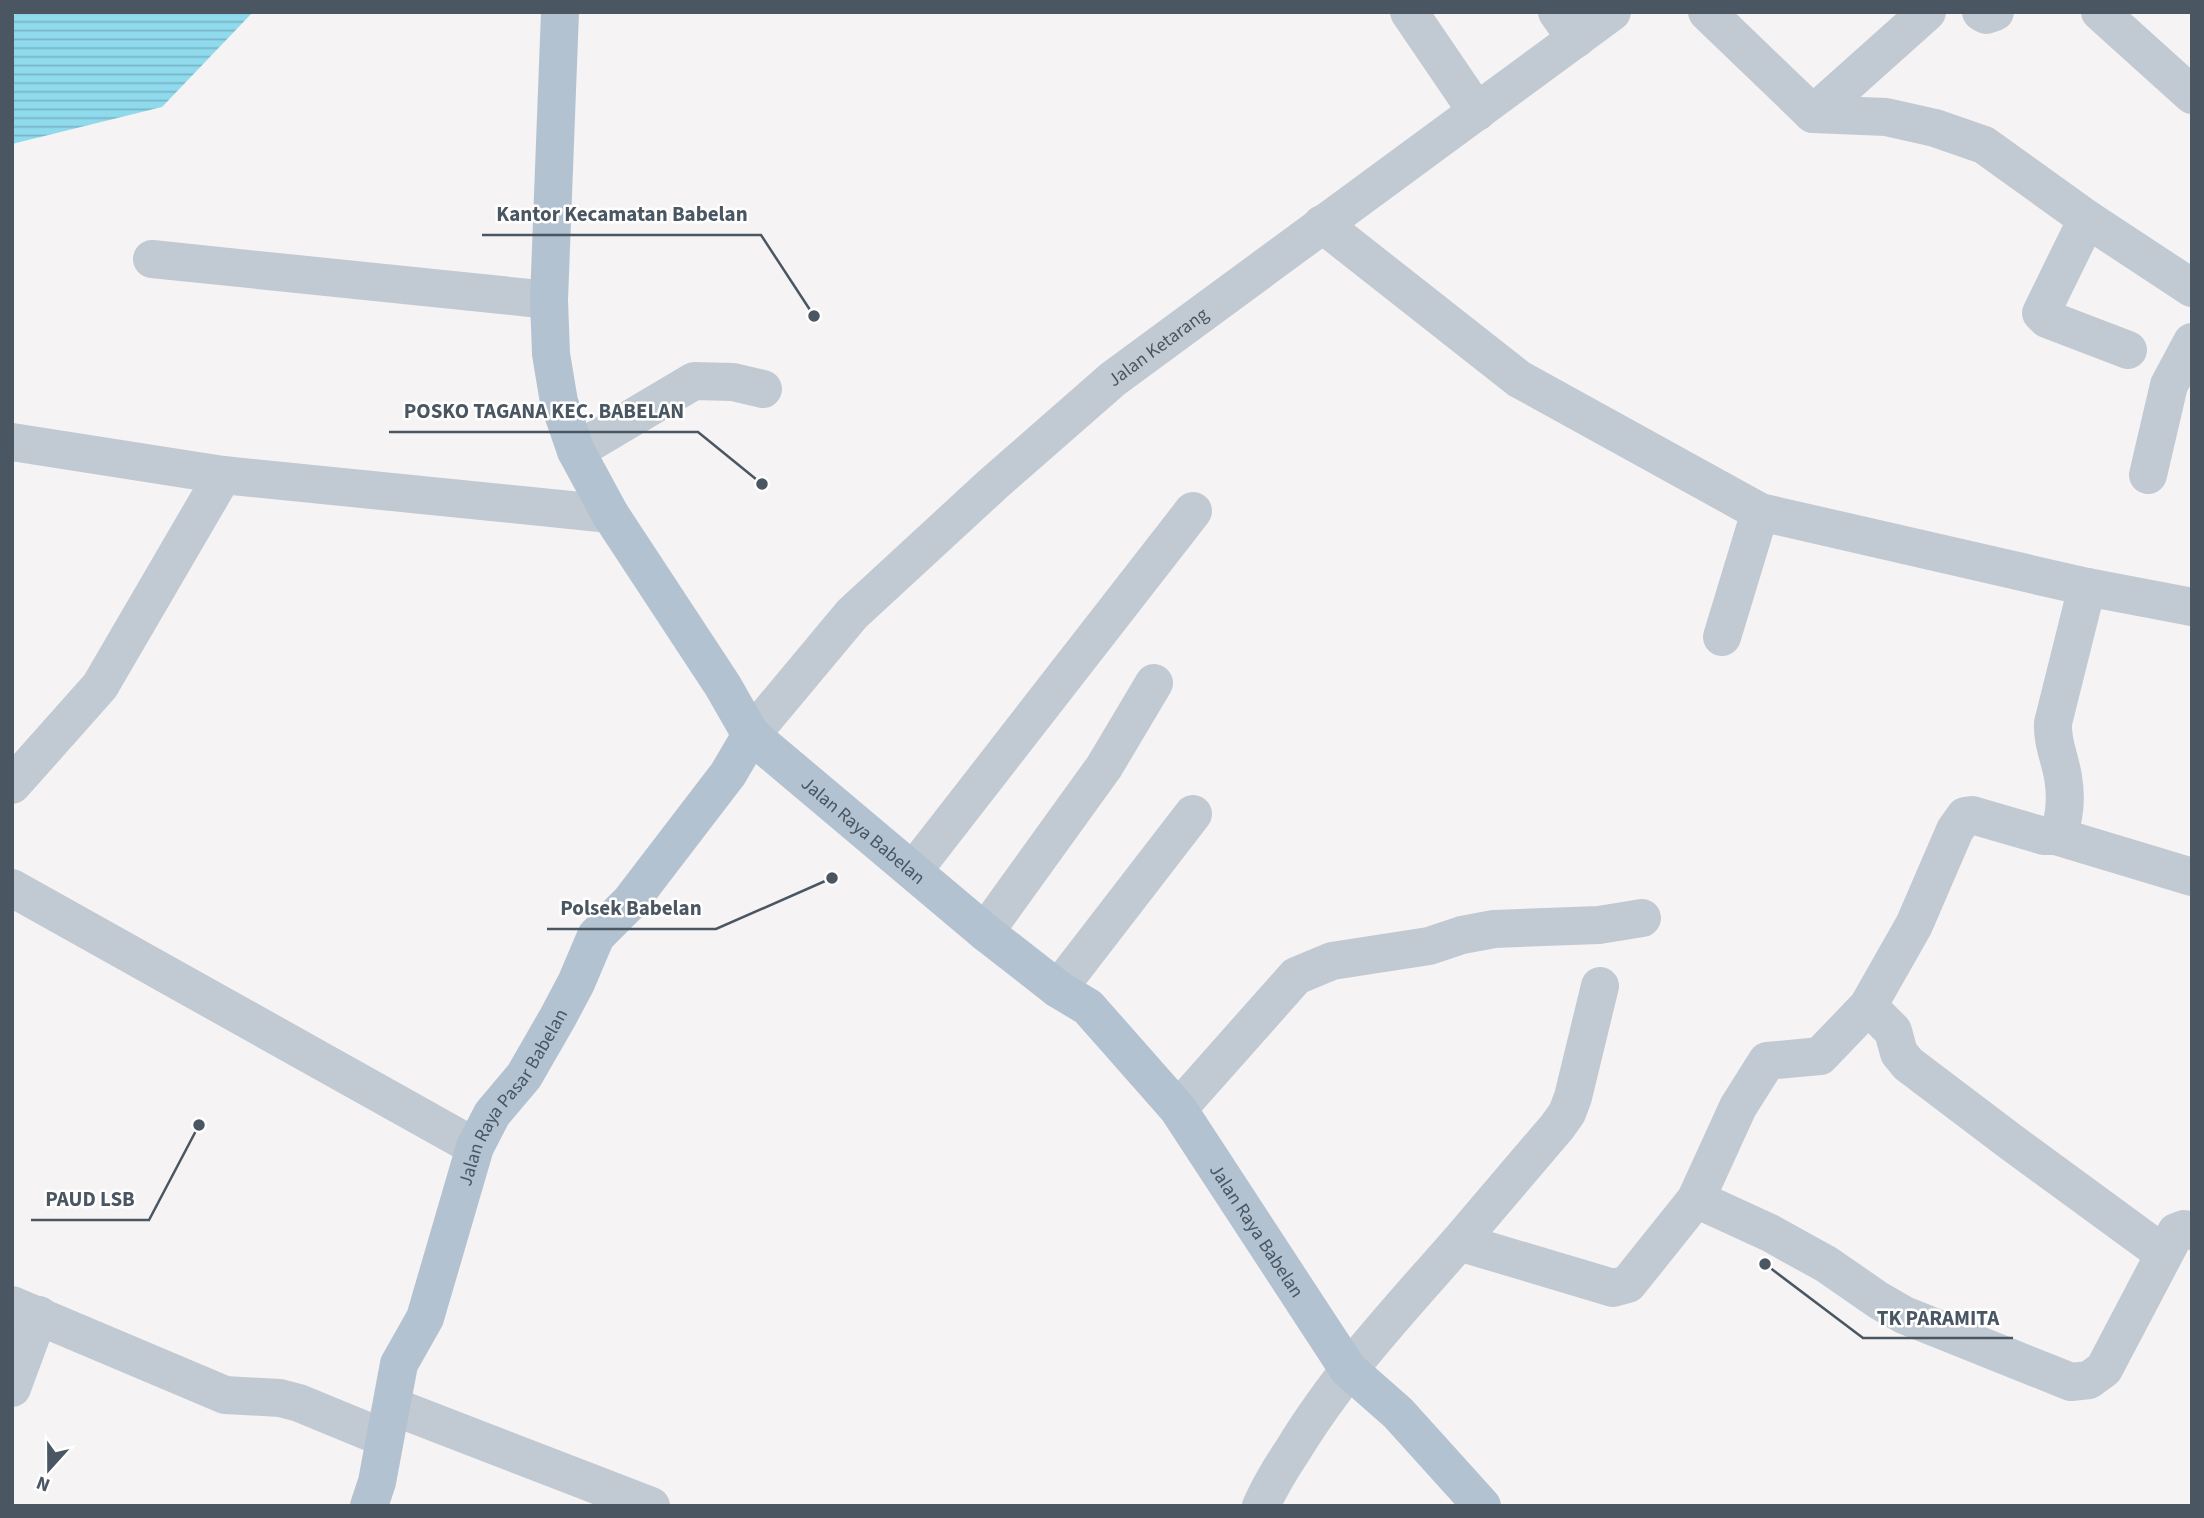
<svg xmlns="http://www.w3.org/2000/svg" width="2204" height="1518" font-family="'Source Sans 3',sans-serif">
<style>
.water{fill:url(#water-rules)}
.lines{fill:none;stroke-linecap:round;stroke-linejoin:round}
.minor{stroke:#c1cad2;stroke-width:38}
.primary{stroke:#b3c2d1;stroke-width:38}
.labels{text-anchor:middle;stroke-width:5;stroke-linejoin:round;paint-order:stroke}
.street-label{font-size:19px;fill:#4a5661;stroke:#fff}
.leader{fill:none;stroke:#4a5661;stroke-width:2.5}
.callout-dot{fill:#4a5661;stroke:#fff;stroke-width:2.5}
.callout-label{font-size:21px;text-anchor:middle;font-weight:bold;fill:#4a5661;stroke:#fff;stroke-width:5;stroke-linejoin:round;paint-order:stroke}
</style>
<defs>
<pattern id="water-rules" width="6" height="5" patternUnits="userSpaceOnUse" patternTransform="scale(1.75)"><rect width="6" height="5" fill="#90daee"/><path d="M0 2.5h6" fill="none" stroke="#78b4c4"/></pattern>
</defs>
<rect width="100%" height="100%" fill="#f5f3f3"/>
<path class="water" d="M19,12h234l-91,95 -150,37v-128z"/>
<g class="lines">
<g class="minor">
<path d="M1409,12l68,100"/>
<path d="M1557,12l19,27"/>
<path d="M1707,12l106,102 73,3 49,11 49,17 103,74 105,69"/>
<path d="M1981,12l5,3 9,-3"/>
<path d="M2100,12l92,83"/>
<path d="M1813,114l114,-102"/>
<path d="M2087,219l-46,94 6,6 81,31"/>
<path d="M1322,224l197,155 241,133 327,75 105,20"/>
<path d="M152,259l397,41"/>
<path d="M12,442l211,33 387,39"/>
<path d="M576,451l118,-70 39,1 30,7"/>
<path d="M2148,475l21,-90 23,-43"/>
<path d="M1722,637l38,-125"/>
<path id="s1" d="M751,735l101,-121 141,-130 120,-105 499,-367"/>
<path d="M12,785l88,-99 123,-211"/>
<path d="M2056,836l136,41"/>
<path d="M913,871l280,-360"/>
<path d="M12,888l463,259"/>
<path d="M985,932l119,-165 50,-84"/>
<path d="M1058,989l135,-175"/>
<path d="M1868,1006l25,25 6,22 9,11 103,78 153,112"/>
<path d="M1178,1109l118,-133 36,-15 97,-15 33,-11 32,-6 105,-4 43,-7"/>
<path d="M1696,1199l42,-92 29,-46 53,-5 48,-50 46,-81 41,-95 10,-14 7,-1 72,21h12c10,-15 10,-42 7,-59 -3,-19 -11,-34 -10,-54l34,-136"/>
<path d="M1459,1242l98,-115 10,-14 6,-16 27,-111"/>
<path d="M12,1305l213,90 55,3 19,5 85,35"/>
<path d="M12,1388l27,-73"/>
<path d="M392,1406l259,100"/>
<path d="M1261,1506c9,-20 20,-38 32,-56 46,-76 107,-141 166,-208l154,46 15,-4 68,-85 74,34 56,31 52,36 26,15 167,67 18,-2 15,-11 72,-137 8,-3 8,2"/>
</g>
<g class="primary">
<path id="s2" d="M560,12l-11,288 2,54 8,48 17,49 34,63 113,172 28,49 234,197 73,57 30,18 90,102 170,260 50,44 84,93"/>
<path id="s3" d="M369,1506l8,-24 22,-118 26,-46 50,-171 17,-33 32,-38 34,-59 18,-34 20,-47 34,-34 98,-128 23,-39"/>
</g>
</g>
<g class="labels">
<g class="street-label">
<text dy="7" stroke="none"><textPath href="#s1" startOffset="564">Jalan Ketarang</textPath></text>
<text dy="7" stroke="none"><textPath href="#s2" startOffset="924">Jalan Raya Babelan</textPath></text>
<text dy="7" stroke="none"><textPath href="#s3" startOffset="438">Jalan Raya Pasar Babelan</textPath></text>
<text dy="7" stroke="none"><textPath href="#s2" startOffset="1491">Jalan Raya Babelan</textPath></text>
</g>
</g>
<path class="leader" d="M814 316L761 235H482M762 484L698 432H389M832 878L716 929H547M199 1125L149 1220H31M1765 1264L1863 1338H2013"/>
<g class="callout-dot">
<circle cx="814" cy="316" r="7"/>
<circle cx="762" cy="484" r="7"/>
<circle cx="832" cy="878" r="7"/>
<circle cx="199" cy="1125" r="7"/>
<circle cx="1765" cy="1264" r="7"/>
</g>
<g class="callout-label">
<text x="622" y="221">Kantor Kecamatan Babelan</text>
<text x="544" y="418">POSKO TAGANA KEC. BABELAN</text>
<text x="631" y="915">Polsek Babelan</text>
<text x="90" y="1206">PAUD LSB</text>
<text x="1938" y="1325">TK PARAMITA</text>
</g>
<rect width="2204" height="1518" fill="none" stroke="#4a5661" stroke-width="28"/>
<g transform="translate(49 1469) rotate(201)" stroke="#ffffff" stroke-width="5" paint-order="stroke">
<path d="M0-5L12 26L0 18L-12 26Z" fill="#4a5661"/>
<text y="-10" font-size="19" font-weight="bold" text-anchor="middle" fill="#4a5661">N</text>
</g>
</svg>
